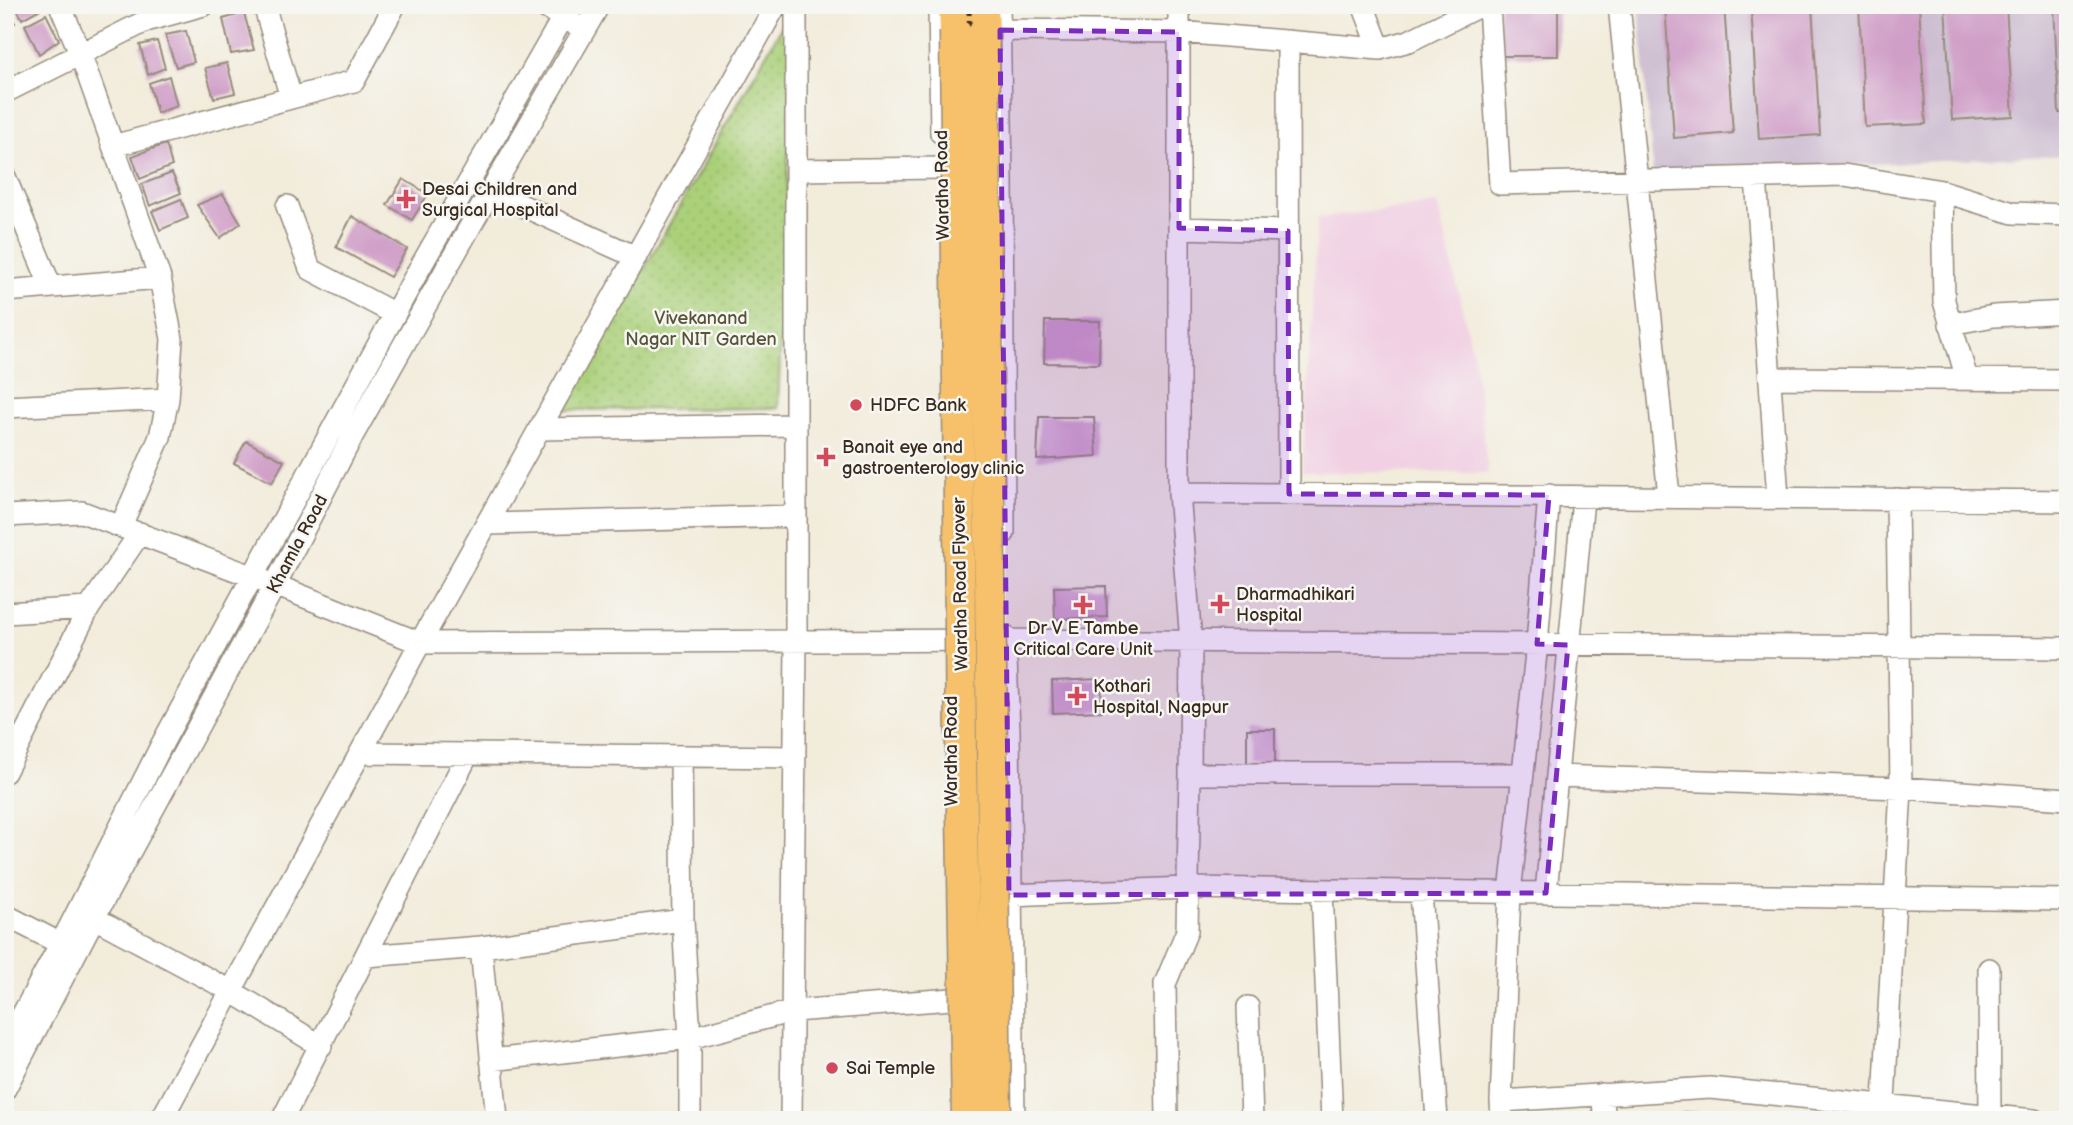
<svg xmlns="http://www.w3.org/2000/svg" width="2073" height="1125" font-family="'Balsamiq Sans',sans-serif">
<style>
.built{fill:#f1d0e3}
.industrial{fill:#cebed1}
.park{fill:url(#park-dots);stroke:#737d4c;stroke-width:2}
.building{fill:#d09fc8}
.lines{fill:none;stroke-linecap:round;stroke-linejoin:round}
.minor-casing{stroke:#968b7c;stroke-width:24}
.highway-casing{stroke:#968b7c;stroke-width:33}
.minor{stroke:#fff;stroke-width:21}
.highway{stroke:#f6c16b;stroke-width:30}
.rail{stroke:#3b2a1e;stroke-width:5;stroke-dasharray:10 5;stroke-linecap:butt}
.highway-bridge-casing{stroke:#968b7c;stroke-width:33;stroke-linecap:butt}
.highway-bridge{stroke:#f6c16b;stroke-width:30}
.marked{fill:#7b2cbf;fill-opacity:0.2;stroke:#7b2cbf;stroke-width:5;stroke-dasharray:14 9;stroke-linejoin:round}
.poi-dot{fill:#d1495b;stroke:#f6f6f2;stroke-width:2.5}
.labels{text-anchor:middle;stroke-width:5;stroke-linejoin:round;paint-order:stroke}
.street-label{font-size:18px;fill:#3b2a1e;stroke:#f6f6f2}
.poi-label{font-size:18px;fill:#3b2a1e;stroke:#f6f6f2;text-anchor:start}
.park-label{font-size:18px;fill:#575435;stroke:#f6f6f2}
</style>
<defs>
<pattern id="park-dots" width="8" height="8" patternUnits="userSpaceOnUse" patternTransform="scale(1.75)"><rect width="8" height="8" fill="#abd07a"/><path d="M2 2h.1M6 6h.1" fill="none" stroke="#94b369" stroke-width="1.8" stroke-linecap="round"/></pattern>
</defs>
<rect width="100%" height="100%" fill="#f6f6f2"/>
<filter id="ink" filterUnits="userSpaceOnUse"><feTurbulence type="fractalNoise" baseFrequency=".0143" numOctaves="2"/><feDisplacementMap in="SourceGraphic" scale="14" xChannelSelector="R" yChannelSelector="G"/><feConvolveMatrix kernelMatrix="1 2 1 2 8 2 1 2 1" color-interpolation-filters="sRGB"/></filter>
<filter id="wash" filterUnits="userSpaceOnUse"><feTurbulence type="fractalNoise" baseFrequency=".00686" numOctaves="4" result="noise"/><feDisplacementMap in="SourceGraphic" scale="28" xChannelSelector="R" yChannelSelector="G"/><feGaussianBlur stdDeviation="1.57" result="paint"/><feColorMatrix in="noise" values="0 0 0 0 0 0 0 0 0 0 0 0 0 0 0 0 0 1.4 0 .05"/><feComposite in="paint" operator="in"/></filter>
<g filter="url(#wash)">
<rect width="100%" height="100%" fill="#f2ecdb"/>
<path class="built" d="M1438,204l36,155 14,114 -186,-1 16,-254z"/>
<path class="industrial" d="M1639,5h429v150l-415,19z"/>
<path class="park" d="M794,5l-16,403 -228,2 94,-141z"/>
<g id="blocks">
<path class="building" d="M15,5h25l2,3 -20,11z
M1499,5h59v51h-59z
M1665,5h59l9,128 -59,5z
M1751,5h61l8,130 -61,4z
M1859,5h60l7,119 -61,3z
M1945,5h61l7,111 -61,4z
M2054,5h14v108h-9z
M5,7l10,16 -10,6z
M244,13l10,37 -23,4 -8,-35z
M46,14l13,26 -20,14 -14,-29z
M186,31l8,31 -18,5 -11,-32z
M157,41l8,27 -17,7 -8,-30z
M227,63l8,30 -21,5 -9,-30z
M169,76l8,30 -20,7 -8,-30z
M166,144l6,22 -32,13 -8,-23z
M172,173l9,20 -31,13 -8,-22z
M403,179l25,15 -16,26 -25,-15z
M223,194l18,29 -21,15 -23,-33z
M181,199l7,19 -28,12 -8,-19z
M352,216l55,33 -17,28 -54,-30z
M1045,321h55l-1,43 -55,-1z
M1039,417h55l3,39 -60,4z
M246,441l38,20 -12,22 -38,-20z
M1106,586l1,31 -52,2 -1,-32z
M1101,679l1,32 -49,2 -1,-32z
M1247,729h28v35h-28z
M1684,1112l15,1v7h-16z
M1725,1114h16v6h-16z
M1747,1114h16l-1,6h-15z"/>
</g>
</g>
<g filter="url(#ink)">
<use href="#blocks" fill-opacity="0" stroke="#968b7c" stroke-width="2"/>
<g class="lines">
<g class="minor-casing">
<path id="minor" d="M60,5l20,48 80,225 12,61 -4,60 -8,38 -39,89
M264,5l27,93
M541,5l32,18
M939,5l2,128
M999,5l3,172 2,356
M1363,5l17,44
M1489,5l11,179 344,-9 98,16 71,22 55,2
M1619,5l50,491
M1000,30l179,2 201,17 29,-8 72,-36
M1288,41l1,453
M5,92l141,-71 58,-16
M113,146l241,-65 41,-76
M796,170l146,-2
M5,177l46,110
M1756,177l22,321
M490,191l146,66
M1942,191l2,110 23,78
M287,206l23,63 85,45
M1179,228l109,3
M5,291l155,-13
M1950,324l44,-8 74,-4
M1770,378l298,2
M5,407l163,-8
M539,429l257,-4
M1179,493l889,8
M5,516l77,-4 193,73 145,58 585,-3 1063,8
M487,524l309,-8
M5,613l84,-5
M1005,636l4,94 5,390
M361,753l434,4
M681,756l2,164 7,118v82
M5,772l84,-164 51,-75
M1190,774h332
M1557,776l344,12 167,11
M1322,890l10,230
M1421,892l16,228
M1546,893l37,-394
M1009,895l178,-7 881,12
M83,912l148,79 90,55
M5,915l56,29
M481,947l16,173
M366,956l115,-9 202,-27
M1989,969l1,146
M1248,1007l4,113
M5,1047l64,-119 94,-186 255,-471 152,-266
M491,1060l199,-22 103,-27 159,-12
M5,1089l89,-171 181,-333 79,-152 121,-215 124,-213
M1602,1094l3,26
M1501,1101l209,-13 324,32
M161,1120l259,-477 356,-638
M282,1120l186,-366
M791,1120l5,-478v-637
M1167,1120l-2,-136 22,-53 3,-157 1,-132 -12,-149v-488
M1502,1120l-1,-19 9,-208 27,-249 12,-149
M1883,1120l18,-332 -4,-289"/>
</g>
<g class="highway-casing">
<path id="highway" d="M954,5l1,26
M983,5l1,26"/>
</g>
<use href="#minor" class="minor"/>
<use href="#highway" class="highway"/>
<path class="rail" d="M969,5l13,1115"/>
<g class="highway-bridge-casing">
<path id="highway-bridge" d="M955,31l6,723 6,366
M984,31l12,1089"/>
</g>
<use href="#highway-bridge" class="highway-bridge"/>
</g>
</g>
<path class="marked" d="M1000,30l179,2v196l109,3 1,263 260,1 -12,149 31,1 -22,248 -537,2z"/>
<g class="poi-dot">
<path d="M402.5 188.5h7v7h7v7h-7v7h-7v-7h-7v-7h7z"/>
<circle cx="856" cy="405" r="7"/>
<path d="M822.5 446.5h7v7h7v7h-7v7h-7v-7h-7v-7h7z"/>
<path d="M1216.5 593.5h7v7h7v7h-7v7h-7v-7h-7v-7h7z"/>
<path d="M1079.5 594.5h7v7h7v7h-7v7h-7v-7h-7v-7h7z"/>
<path d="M1073.5 685.5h7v7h7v7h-7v7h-7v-7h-7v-7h7z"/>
<circle cx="832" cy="1068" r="7"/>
</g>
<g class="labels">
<g class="street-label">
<text transform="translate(942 185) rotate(-91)" y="6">Wardha Road</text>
<text transform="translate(297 544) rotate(-62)" y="6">Khamla Road</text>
<text transform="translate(960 584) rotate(-91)" y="6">Wardha Road Flyover</text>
<text transform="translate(951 751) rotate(-90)" y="6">Wardha Road</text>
</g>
<g class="poi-label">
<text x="422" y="195">Desai Children and<tspan x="422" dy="21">Surgical Hospital</tspan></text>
<text x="870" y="411">HDFC Bank</text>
<text x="842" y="453">Banait eye and<tspan x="842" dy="21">gastroenterology clinic</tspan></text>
<text x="1236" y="600">Dharmadhikari<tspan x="1236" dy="21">Hospital</tspan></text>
<text x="1083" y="634" text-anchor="middle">Dr V E Tambe<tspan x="1083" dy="21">Critical Care Unit</tspan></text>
<text x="1093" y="692">Kothari<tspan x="1093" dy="21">Hospital, Nagpur</tspan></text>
<text x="846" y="1074">Sai Temple</text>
</g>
<g class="park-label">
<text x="701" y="324">Vivekanand<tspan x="701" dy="21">Nagar NIT Garden</tspan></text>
</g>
</g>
<rect width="2073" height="1125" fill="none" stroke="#f6f6f2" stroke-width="28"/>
</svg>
